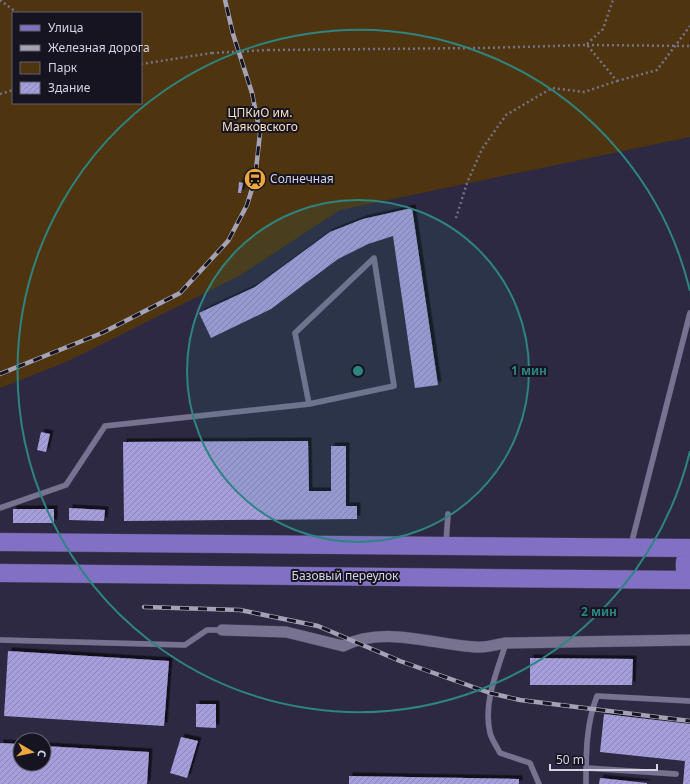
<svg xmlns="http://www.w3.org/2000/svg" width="690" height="784" font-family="'Noto Sans',sans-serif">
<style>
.park{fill:#4e350f;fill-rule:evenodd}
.building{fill:url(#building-hatch);filter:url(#shadow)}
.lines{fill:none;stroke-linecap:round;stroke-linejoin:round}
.service-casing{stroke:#48445a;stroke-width:6}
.minor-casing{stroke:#48445a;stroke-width:12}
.primary-casing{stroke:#48445a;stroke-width:19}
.path{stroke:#757288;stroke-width:2.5;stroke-dasharray:2 3;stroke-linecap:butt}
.service{stroke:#767290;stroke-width:5.5}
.minor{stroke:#767290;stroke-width:11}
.primary{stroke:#8170c4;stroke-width:18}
.rail-casing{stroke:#a4a3b5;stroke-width:4.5}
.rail{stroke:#161420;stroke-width:3;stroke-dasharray:9;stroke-linecap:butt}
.path-bridge{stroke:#757288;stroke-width:2.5;stroke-dasharray:2 3;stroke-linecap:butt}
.ring{fill:none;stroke:#2d8480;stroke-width:2}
.labels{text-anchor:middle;stroke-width:4;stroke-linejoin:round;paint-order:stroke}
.park-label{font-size:12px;fill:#f7dfc1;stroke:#161420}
.poi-label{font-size:12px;fill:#d5d4e4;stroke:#161420;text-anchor:start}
.street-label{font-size:12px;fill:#d5d4e4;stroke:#161420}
.centre{fill:#2d8480;stroke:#161420;stroke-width:2}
.ring-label{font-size:12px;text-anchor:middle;font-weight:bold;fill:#2d8480;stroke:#161420;stroke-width:4;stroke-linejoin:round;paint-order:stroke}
</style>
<defs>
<pattern id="building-hatch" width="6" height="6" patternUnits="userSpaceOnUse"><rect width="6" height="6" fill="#a69ddb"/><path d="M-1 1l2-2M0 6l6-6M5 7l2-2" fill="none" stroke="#8c86b5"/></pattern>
<filter id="shadow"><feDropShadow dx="3.5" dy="-3.5" stdDeviation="0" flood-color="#0009"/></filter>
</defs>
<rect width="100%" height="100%" fill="#2d2943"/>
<path class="park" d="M0,0h690v137l-350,73 -101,66 -173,86 -66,26zM13,13h128v90h-128z"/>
<path class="building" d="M239,182l4,1 -2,10h-3z
M412,208l26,177 -23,3 -22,-152 -25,8 -30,15 -67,50 -60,29 -12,-25 56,-26 75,-55 33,-13z
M41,432l9,2 -4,18 -9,-2z
M308,441l1,50h22v-45h15v60h11v13l-233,2 -1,-79z
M69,508l36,2 -1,11 -35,-1z
M13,509h41v14h-41z
M8,651l161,10 -5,65 -160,-10z
M530,658l103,1 -1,26h-102z
M196,704h20v24l-20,-1z
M604,714l86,10v60h-7l2,-23 -85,-9z
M181,737l17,4 -11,37 -17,-5z
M0,743l20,1v20h24v-18l105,6 -2,32h-147z
M349,776l170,3v5h-170z
M600,778l47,5v1h-48z"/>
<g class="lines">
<g class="service-casing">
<path id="service" d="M0,508l66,-23 39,-59 204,-22 85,-18 -20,-128 -79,75 14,71
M446,543l2,-29
M631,545l59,-232
M0,640l185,5 22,-15h15
M506,643c-9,29 -23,59 -16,90 2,7 7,14 10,20l30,10 9,21
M586,768l90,6
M586,784c0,-30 0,-60 11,-88l93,5"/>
</g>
<g class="minor-casing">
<path id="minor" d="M222,630l64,2 57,14c41,-21 90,-1 133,1 10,1 21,-3 30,-4l184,-3"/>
</g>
<g class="primary-casing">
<path id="primary" d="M0,542l690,6
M0,573l690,7
M689,580c-6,-11 -6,-20 1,-30"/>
</g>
<path class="path" d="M0,0l17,13
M587,44l16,-15 10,-29
M587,45l103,1
M268,50l215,-2 104,-3 30,36 -33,11 -32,-4 -46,27 -24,34 -15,34 -11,35
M141,64l71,-11
M617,81l40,-11 33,-44
M0,94l13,-4"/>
<use href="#service" class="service"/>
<use href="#minor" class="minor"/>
<use href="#primary" class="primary"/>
<g class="rail-casing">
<path id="rail" d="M0,374l102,-41 78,-40 48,-52 19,-36 8,-26 5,-46 -8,-40 -19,-59 -8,-34
M144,607l96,3 78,16 82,35 90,32 30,7 170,21"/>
</g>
<use href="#rail" class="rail"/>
<path class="path-bridge" d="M212,53l56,-3"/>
</g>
<circle cx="358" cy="371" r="171" fill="#2d8480" fill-opacity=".12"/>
<g class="ring">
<circle cx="358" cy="371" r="171"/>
<path d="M690 451A341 341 0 1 1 690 291"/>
</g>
<defs>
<g id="station-disc" transform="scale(1.15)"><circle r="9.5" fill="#eea73d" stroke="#161420"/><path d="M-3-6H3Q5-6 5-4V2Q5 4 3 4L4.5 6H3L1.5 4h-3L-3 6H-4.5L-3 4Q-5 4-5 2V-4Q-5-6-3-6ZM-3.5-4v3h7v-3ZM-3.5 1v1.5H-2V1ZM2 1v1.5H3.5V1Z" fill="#111"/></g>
</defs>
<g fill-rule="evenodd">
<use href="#station-disc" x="255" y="179"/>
</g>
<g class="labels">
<g class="park-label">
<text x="260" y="117">ЦПКиО им.<tspan x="260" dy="14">Маяковского</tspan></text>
</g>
<g class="poi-label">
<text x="270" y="183">Солнечная</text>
</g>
<g class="street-label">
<text x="345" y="580">Базовый переулок</text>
</g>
</g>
<circle cx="358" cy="371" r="6" class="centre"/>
<g class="ring-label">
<text x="529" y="375">1 мин</text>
<text x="599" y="616">2 мин</text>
</g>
<rect x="12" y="12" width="130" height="92" fill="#161420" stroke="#62616e"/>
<rect x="20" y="25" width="20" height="6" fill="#8170c4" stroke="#62616e"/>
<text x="48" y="32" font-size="12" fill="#d5d4e4">Улица</text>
<rect x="20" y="45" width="20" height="6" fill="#a4a3b5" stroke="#62616e"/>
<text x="48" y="52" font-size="12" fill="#d5d4e4">Железная дорога</text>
<rect x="20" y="62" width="20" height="12" fill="#4e350f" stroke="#62616e"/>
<text x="48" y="72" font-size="12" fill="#d5d4e4">Парк</text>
<rect x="20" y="82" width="20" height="12" fill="url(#building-hatch)" stroke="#62616e"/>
<text x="48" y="92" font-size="12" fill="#d5d4e4">Здание</text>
<g transform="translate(32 752) rotate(99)"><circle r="19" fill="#161420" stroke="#62616e"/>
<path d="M0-3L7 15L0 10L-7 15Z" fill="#eea73d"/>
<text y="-6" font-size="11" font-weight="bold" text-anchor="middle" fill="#d5d4e4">С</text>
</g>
<path d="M550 764v6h107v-6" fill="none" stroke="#d5d4e4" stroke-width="2"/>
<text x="556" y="764" font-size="12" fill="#d5d4e4" stroke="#161420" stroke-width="3" paint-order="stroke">50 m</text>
</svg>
